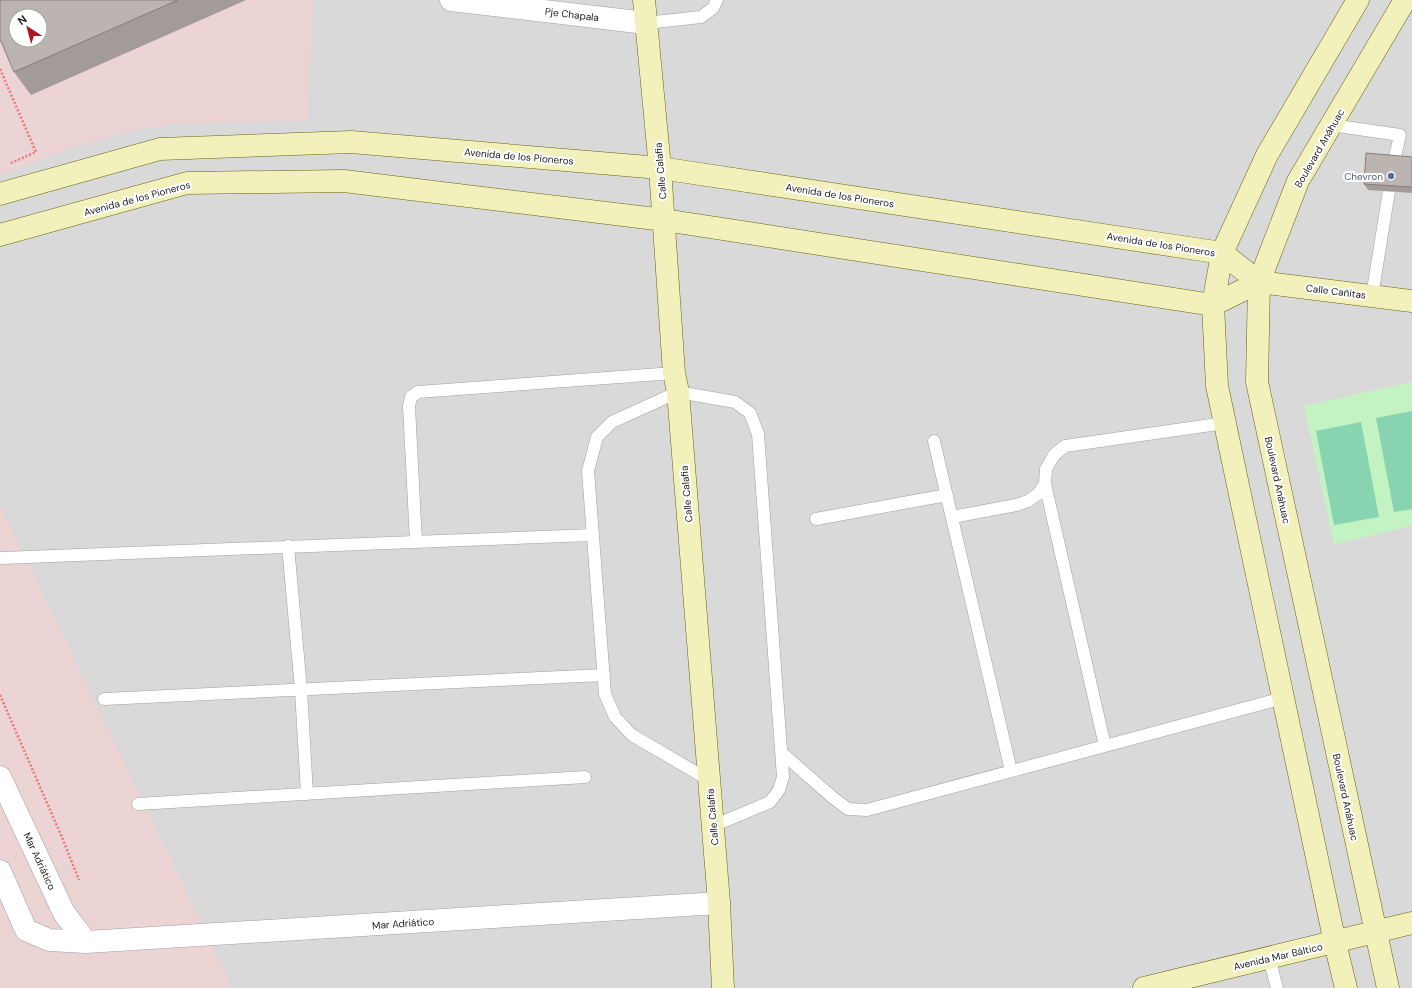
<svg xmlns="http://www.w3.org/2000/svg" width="1412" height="988" font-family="'DM Sans',sans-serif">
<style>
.residential{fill:#dad9d9;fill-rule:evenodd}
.commercial{fill:#ecd3d4;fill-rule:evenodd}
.park{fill:#c3f3c3}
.pitch{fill:#88d4b1}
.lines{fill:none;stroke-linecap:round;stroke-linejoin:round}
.lane-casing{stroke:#a0a0a0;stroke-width:13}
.street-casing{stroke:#a0a0a0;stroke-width:23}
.secondary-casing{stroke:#64670f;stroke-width:23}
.path{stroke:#eb7875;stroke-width:2.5;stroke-dasharray:2 2;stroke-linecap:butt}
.lane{stroke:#fff;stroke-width:12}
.street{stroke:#fff;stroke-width:22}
.secondary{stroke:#f2f1bb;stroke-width:22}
.wall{fill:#a29b97}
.building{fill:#bcb4b0;stroke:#847e7b;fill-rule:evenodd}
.service-dot{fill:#5c6f8a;stroke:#fff;stroke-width:1.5}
.labels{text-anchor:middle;stroke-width:4;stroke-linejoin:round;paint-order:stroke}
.street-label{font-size:10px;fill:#1c1c1c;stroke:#fff}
.service-label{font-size:10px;fill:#4e5e75;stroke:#fff;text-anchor:end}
</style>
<rect width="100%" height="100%" fill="#ece8e3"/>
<path class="residential" d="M0,0h1412v988h-1412zM16,16h24v24h-24z"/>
<path class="commercial" d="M0,0h312l-4,120 -133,4 -45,7 -58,17 -72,27zM16,16h24v24h-24z
M0,505l233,483h-233z"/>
<path class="park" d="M1412,382v144l-78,18 -30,-138z"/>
<path class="pitch" d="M1412,411v98l-18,3 -18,-94z
M1361,422l18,95 -45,8 -18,-94z"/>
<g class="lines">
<g class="lane-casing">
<path id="lane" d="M646,23l55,-6 12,-9 4,-8
M1331,125l69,10 -6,26
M1372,296l17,-105
M934,441l77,330
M1045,484l60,262
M952,517l64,-12 12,-4 10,-7 7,-10 1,-15 8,-14 11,-9 160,-23
M816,519l131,-24
M416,542l-7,-136 2,-9 7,-5 256,-19
M288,546l13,144 6,104
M2,558l591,-23
M104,699l500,-24
M782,753l50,44 16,12 19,1 416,-112
M709,780l-77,-45 -17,-18 -10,-23 -17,-223 9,-34 15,-15 66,-30 57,10 15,11 8,21 25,343 -4,13 -9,12 -57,24
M138,804l447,-27
M1269,958l8,30"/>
</g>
<g class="street-casing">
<path id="street" d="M451,0l195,23
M0,777l64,136 22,29
M0,871l26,59 23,10 37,2 633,-39"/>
</g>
<g class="secondary-casing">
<path id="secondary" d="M644,0l16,168 14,205 4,19 41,511 4,85
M0,194l160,-45 191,-7 309,26 562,85 37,29
M0,235l187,-52 157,-2 320,39 549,85 46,-23
M1259,282l153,19
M1144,988l268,-65
M1346,988l-11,-45 -118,-557 -4,-81 9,-52 45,-98 91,-155
M1388,988l-131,-606 2,-100 39,-101 107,-181"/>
</g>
<path class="path" d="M0,69l36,83 -25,11
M0,695l61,140 18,45"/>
<use href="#lane" class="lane"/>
<use href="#street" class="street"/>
<use href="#secondary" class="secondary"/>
</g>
<path class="wall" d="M0,0h246l-215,95 -17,-23z
M1412,157v36l-44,-3 -4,-6z"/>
<path class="building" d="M0,0h178l-164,72 -14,-33zM16,16h24v24h-24z
M1366,153l46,4v30l-48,-3z"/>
<circle class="service-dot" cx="1391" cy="176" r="4"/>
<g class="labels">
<g class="street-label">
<text transform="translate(572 14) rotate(7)" y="4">Pje Chapala</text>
<text transform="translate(1319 148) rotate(-60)" y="4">Boulevard Anáhuac</text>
<text transform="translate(519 156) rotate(5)" y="4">Avenida de los Pioneros</text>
<text transform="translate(660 171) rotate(-95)" y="4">Calle Calafia</text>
<text transform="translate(840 195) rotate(9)" y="4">Avenida de los Pioneros</text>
<text transform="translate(137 198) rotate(-15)" y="4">Avenida de los Pioneros</text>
<text transform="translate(1161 244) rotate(9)" y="4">Avenida de los Pioneros</text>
<text transform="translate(1336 291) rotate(7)" y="4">Calle Cañitas</text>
<text transform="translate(1278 480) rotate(78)" y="4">Boulevard Anáhuac</text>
<text transform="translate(686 494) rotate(-95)" y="4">Calle Calafia</text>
<text transform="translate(1346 797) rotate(78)" y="4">Boulevard Anáhuac</text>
<text transform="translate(712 817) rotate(-95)" y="4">Calle Calafia</text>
<text transform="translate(40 861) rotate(65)" y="4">Mar Adriático</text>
<text transform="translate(403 923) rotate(-4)" y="4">Mar Adriático</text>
<text transform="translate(1278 956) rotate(-13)" y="4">Avenida Mar Báltico</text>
</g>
<g class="service-label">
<text x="1383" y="180">Chevron</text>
</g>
</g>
<g transform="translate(28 28) rotate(324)"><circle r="19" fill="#ffffff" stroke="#a4a4a4"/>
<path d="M0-3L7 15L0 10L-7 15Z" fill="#b41421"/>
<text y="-6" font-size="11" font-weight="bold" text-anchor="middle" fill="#1c1c1c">N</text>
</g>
</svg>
